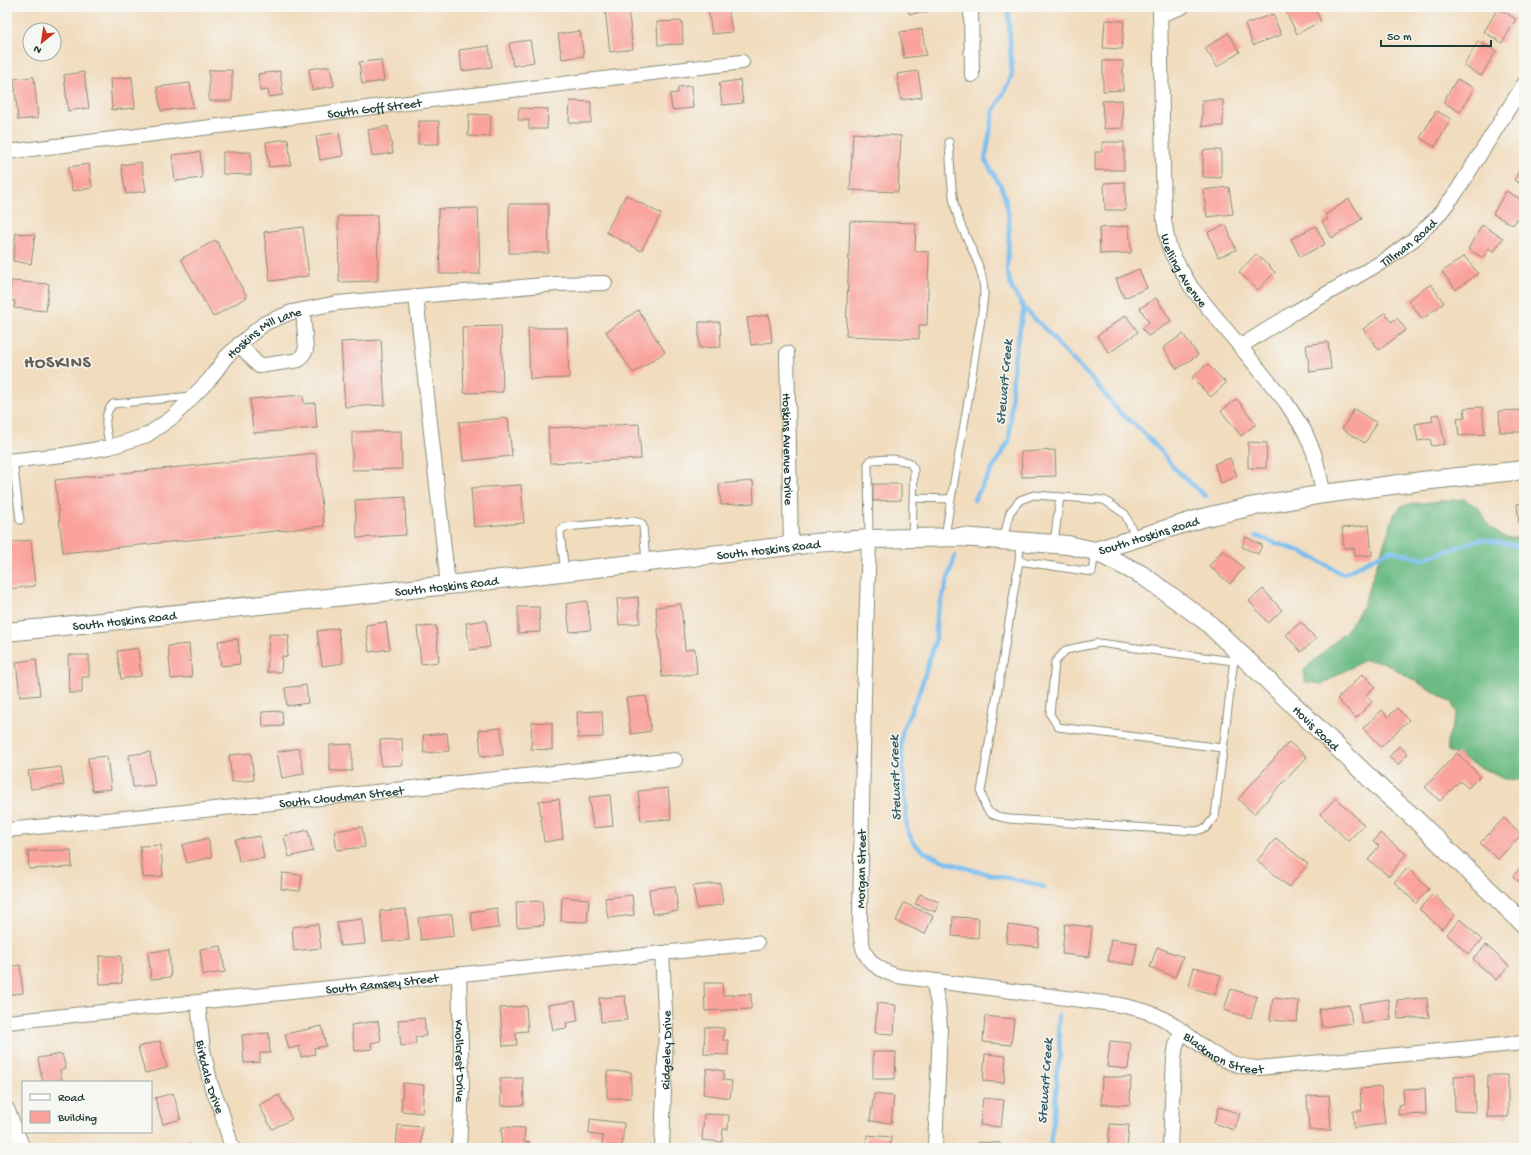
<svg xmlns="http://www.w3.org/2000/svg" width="1531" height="1155" font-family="'Gochi Hand',sans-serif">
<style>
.forest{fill:#6cbb84;stroke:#467c5c}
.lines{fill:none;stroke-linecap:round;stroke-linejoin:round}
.stream{stroke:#78bdef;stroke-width:4.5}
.building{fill:#faa39c}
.service-casing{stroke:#888c78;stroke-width:9}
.minor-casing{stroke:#888c78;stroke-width:16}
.tertiary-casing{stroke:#888c78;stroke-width:20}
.service{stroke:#fff;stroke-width:7}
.minor{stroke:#fff;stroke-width:14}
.tertiary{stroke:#fff;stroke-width:18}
.labels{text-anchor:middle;stroke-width:3;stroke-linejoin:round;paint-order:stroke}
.street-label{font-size:13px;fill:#1f3d34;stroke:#f6f6f2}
.water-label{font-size:14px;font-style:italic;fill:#355d63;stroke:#f6f6f2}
.district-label{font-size:17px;font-weight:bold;letter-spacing:1px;fill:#6c6158;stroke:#f6f6f2}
</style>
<rect width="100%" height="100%" fill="#f6f6f2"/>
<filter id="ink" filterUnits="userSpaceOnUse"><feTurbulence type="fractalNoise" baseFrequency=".025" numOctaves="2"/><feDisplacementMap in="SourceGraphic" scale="8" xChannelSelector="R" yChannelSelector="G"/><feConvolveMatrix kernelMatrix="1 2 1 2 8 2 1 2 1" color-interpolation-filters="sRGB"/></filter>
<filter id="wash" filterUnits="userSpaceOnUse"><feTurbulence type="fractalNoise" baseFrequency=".012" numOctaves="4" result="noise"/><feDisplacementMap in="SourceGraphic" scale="16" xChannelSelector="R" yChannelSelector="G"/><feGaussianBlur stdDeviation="0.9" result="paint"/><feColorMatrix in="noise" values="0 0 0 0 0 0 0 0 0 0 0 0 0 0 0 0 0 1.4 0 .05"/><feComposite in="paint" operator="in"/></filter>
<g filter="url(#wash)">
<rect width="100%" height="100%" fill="#f1dcbd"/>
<path class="forest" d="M1463,499l15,8 11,19 15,11 20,2v241l-20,-1 -56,-28 -1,-10 10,-28 -6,-11 -68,-40 -19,-2 -42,24 -17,-2 -1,-12 41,-38 17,-24 32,-93 8,-10z"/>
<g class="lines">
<path class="stream" d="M1008,7l4,68 -6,14 -12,21 -9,50 16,26 4,11 4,21v13l-2,40 5,18 12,19 28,28 7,10 35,35 25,31 21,17 21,22 13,17 31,28
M974,500l35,-59 5,-82 10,-51
M1256,536l46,16 41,22 47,-24 33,9 58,-20 43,8
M955,556l-19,62v20l-16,52 -17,39 -2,13 6,87 7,15 9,7 21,10 32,10 63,14 5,3
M1050,1148l7,-63 -1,-9 4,-18 -2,-43"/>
</g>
<g id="blocks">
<path class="building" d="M620,7h8l5,42 -23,3 -5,-43z
M728,7l4,25 -20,2 -4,-25z
M909,7h18v5l-18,2z
M1296,7h18l7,14 -24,13 -11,-22z
M1498,8l18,11 -14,24 -18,-11z
M1273,14l8,21 -28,10 -8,-21z
M1105,20l19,1 -2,28 -19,-1z
M682,21l1,23 -25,1 -1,-23z
M922,29l4,26 -22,3 -4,-26z
M580,31l4,25 -22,3 -4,-25z
M1228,33l12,19 -23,15 -12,-19z
M530,40l4,22 -21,4 -4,-23z
M1478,41l18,10 -15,25 -17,-10z
M489,46l3,21 -30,4 -3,-21z
M381,60l3,21 -22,3 -3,-22z
M1103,61h20v29l-20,1z
M330,66l4,20 -22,4 -3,-21z
M209,70h23v31h-23z
M280,71l3,24 -14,2 -1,-7 -8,1 -2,-17z
M918,71l4,26 -21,3 -4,-26z
M84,72l5,36 -21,3 -4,-36z
M34,77l4,41 -20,2 -4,-41z
M132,77l3,31 -23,2 -2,-31z
M1457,79l17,9 -14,24 -17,-10z
M740,80l3,23 -21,2 -3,-22z
M190,83l3,24 -32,4 -4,-24z
M691,86l2,22 -21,2 -2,-16 8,-1v-6z
M1122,100l1,28 -19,1 -2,-28z
M1202,100h21v26h-21z
M570,101l21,1v21h-22z
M519,108l29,1 -1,20h-18v-9h-11z
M1436,111l15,8 -16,28 -15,-9z
M469,114l22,1 -1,22 -22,-1z
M419,121h20v23h-21z
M388,126l5,27 -21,3 -4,-26z
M339,132l4,24 -23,4 -4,-24z
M853,133l48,3 -3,56 -48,-2z
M288,139l3,26 -22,2 -3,-25z
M1102,142h22v28h-29v-18h7z
M1203,150h18v28l-18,-1z
M200,152l2,26 -27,3 -3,-26z
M223,152h28v23l-28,-1z
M141,162l5,29 -20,3 -5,-29z
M1524,163v23l-10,-6z
M89,164l3,24 -20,3 -4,-24z
M1125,182l1,28h-21l-1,-27z
M1229,187l4,27 -26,3 -4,-27z
M1506,191l18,10v22l-7,-4 -4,6 -20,-11z
M626,195l35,19 -20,37 -35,-19z
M1349,199l13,20 -30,19 -10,-16 6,-3 -3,-4z
M509,204h39l1,49h-40z
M478,208l2,66h-40l-2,-65z
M377,215l1,66 -39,1 -1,-66z
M850,221l66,2 -1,28 14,1 -2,73h-8v14l-73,-3z
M1226,225l10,25 -18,7 -10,-25z
M1482,225l21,13 -9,14 -5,-4 -6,10 -15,-9z
M1129,226l2,27 -31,1 -1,-26z
M1316,226l9,18 -25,13 -9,-18z
M303,227l6,49 -39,5 -6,-49z
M16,233l19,2 -4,29 -18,-3z
M216,240l31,57 -34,20 -32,-58z
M1256,254l19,18 -17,18 -19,-18z
M1464,256l14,17 -22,17 -14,-18z
M1139,269l8,19 -23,10 -8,-19z
M11,281l38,3 -3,27 -32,-3 1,-7 -8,-1v-11l3,1z
M1431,284l13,19 -22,16 -14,-19z
M1156,298l15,23 -23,15 -6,-8 7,-5 -9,-15z
M638,310l27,42 -32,21 -27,-41z
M1385,313l6,9 6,-4 9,12 -27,20 -16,-21z
M769,315l3,27 -21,3 -4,-27z
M1126,315l12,17 -29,21 -12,-17z
M699,322h21l1,25 -22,1z
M501,326l2,66 -39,1 -2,-66z
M528,328h39l2,50 -39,1z
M1183,334l15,21 -21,14 -14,-21z
M381,340l4,65 -40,2 -4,-65z
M1328,342l3,27 -21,3 -4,-27z
M1207,364l19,19 -15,14 -19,-19z
M303,395l1,9 11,-1 2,25 -64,5 -3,-34z
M1237,399l19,25 -15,12 -20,-25z
M1482,407l3,27 -26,2 -2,-18 8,-1 -1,-9z
M1354,409l23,14 -12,20 -23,-14z
M1524,410v22h-24l-1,-21z
M1439,414l6,30 -13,2 -2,-7 -12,2 -3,-17 18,-3 -1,-6z
M508,418l4,38 -49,5 -4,-39z
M639,424l2,35 -91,4 -2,-35z
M401,431l1,38 -50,1v-38z
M1248,442l19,1 -1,25h-18z
M1055,450l1,26 -34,1 -1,-25z
M316,453l8,73 -261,27 -8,-73z
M1230,458l7,18 -16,7 -7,-19z
M753,481l1,22 -33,2 -2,-21z
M873,484h28v16l-28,1z
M521,485l3,38 -50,4 -3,-39z
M405,497l1,38 -49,3 -2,-38z
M1524,503v20l-5,1 -2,-20z
M1369,525l3,30 -17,1 -1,-8h-10l-2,-20z
M1246,537l16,8 -4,9 -16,-7z
M31,540l4,46 -28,3v-46z
M1223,550l21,18 -14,16 -21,-18z
M1263,589l19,21 -14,13 -19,-22z
M638,597l2,26 -21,2 -2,-26z
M587,601l4,29 -21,2 -4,-28z
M681,604l4,46 10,-1 2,25 -35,3 -6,-70z
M518,607h21l1,25 -22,1z
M486,620l4,27 -20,3 -4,-27z
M386,622l4,27 -21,3 -3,-27z
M1301,622l15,17 -15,13 -15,-17z
M436,626l3,36 -18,2 -4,-37z
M338,628l5,35 -21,3 -5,-35z
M269,634l20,1 -2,22 -5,-1 -1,16h-14z
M238,639l2,25 -19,2 -3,-25z
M189,644l3,33 -21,2 -3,-33z
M138,648l3,28 -20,3 -4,-28z
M68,655h21v22h-7v16h-13z
M36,659l4,36 -20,2 -4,-35z
M1363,674l12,12 -9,9 6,7 -16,16 -19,-19z
M306,685l2,18 -21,3 -2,-18z
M646,696l5,35 -20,3 -5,-36z
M1397,708l12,12 -28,27 -18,-19 19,-18 6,7z
M282,711l1,15 -20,1 -1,-15z
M602,711l1,26 -25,1 -1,-26z
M532,722l20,1v27l-21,-1z
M501,728l2,27 -22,2 -2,-27z
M447,733l2,18 -25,2 -1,-18z
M402,739l1,26 -22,1 -1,-26z
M1289,742l18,15 -53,57 -16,-15z
M352,744v27h-22v-26z
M1399,746l9,8 -10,11 -9,-8z
M299,748l5,26 -22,4 -5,-26z
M150,752l5,33 -22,2 -4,-32z
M251,753l3,27 -22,2 -3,-27z
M1457,753l23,23 -12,12 -8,-7 -20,20 -15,-14z
M107,756l4,33 -19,2 -4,-33z
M61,767l3,18 -33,4 -3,-18z
M668,788l3,31 -30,2 -3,-30z
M610,795l3,31 -20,2 -4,-31z
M1336,798l28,27 -16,16 -28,-27z
M559,799l4,40 -19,3 -5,-41z
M1504,818l17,17 -23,24 -18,-16z
M362,827l3,20 -28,3 -3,-19z
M308,830l5,21 -24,6 -5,-21z
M1380,833l26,21 -17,22 -21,-16 11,-14 -6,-4z
M260,836l4,22 -25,4 -4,-22z
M208,838l4,19 -25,6 -5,-18z
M1276,838l32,26 -19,23 -32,-26z
M161,845l2,31 -20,2 -3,-32z
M71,850l1,17 -43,2 -1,-18z
M7,858h1l2,21 -3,1z
M1524,864v23l-11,-11z
M1408,868l21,21 -13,14 -22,-21z
M282,873l20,2 -2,16 -19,-2z
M720,883l3,21 -26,5 -4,-23z
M675,886l3,25 -26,3 -3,-25z
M920,894l19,8 -4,10 -20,-8z
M1433,894l22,21 -13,14 -23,-20z
M632,895l2,20 -26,3 -3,-20z
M562,897l27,2 -2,23 -26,-1z
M542,901l2,24 -27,2 -1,-25z
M904,903l29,13 -8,18 -29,-13z
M497,908l2,20 -26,3 -2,-19z
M406,909l3,31 -26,2 -3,-31z
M452,914l2,22 -33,4 -3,-22z
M953,917l26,1 -1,20 -26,-2z
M362,919l3,25 -25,2 -3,-24z
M1460,919l22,21 -14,14 -21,-20z
M318,924l3,24 -27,3 -2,-24z
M1065,924l27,3 -3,30 -27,-3z
M1008,925l32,4 -2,18 -32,-4z
M1111,939l26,4 -3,22 -26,-4z
M1486,945l23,21 -13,14 -23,-21z
M221,946l4,26 -22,3 -3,-26z
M1157,947l26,10 -8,20 -25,-10z
M169,950l2,27 -20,2 -3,-27z
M99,956h22l1,27 -22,1z
M20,965l3,28 -16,2v-28z
M1194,967l27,8 -6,20 -26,-8z
M704,983h18l1,12 28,-1v15l-46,2z
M1231,989l26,8 -6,21 -27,-8z
M625,996l2,24 -26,2 -2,-24z
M1273,998l26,3 -2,21 -27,-2z
M1427,998l2,19 -31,2 -1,-19z
M1388,999l3,20 -29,5 -3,-20z
M575,1001l3,20 -12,2 1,5 -14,2 -5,-25z
M877,1003l19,2 -2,29 -19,-1z
M1349,1005l3,18 -30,4 -3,-18z
M526,1006l2,25 -12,1 1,13 -14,1 -3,-38z
M985,1016l29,3 -3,26 -28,-3z
M424,1018l2,18 -11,1 1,7 -15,2 -3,-26z
M378,1021l3,20 -10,2 1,6 -17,2 -4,-26z
M322,1026l4,20 -12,2 1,6 -14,3 -2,-11 -10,3 -4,-15z
M705,1027l19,1 -1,12h5v15l-24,-1z
M269,1033l1,20h-10v9l-16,1 -2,-28z
M160,1041l7,27 -22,5 -7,-26z
M1110,1041l21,2 -3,26 -21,-2z
M873,1052h23l-1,27h-22z
M62,1054l4,14 -6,2 2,11 -19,1 -5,-24z
M985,1054l21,2 -2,27 -21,-2z
M707,1068l17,3 -1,9 9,1 -2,17 -27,-4z
M607,1071l24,1v26h-24z
M1474,1075l1,37 -20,-1 -1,-35z
M1488,1075h20v42h-21z
M1102,1077h29l-1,28 -29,-1z
M523,1078l1,27 -23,1 -1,-27z
M403,1083l21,2 -2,28 -21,-2z
M1381,1087l4,37 -31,4 -1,-17h9l-2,-22z
M1425,1088l1,26 -28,1v-10l6,-1 -1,-15z
M173,1093l8,26 -18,5 -8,-26z
M874,1094l20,2 -3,27 -21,-2z
M279,1095l13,24 -20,10 -13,-24z
M1329,1095l2,35h-22l-2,-34z
M983,1098l21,2 -3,27 -21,-2z
M1219,1107l21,7 -6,16 -20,-7z
M704,1114l25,1 -1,14h-5l-1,13 -20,-2z
M590,1119l34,4 -2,25 -20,-1 1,-11 -14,-2z
M1110,1124l19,1 -2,23h-19z
M398,1125l24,2 -1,21h-25z
M502,1127l23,1 -1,14 6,1v5h-29z
M867,1135l24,2 -1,11 -24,-1z
M979,1142l21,1v5h-22z
M84,1144l1,4h-16z
M190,1144l1,4h-19v-1z
M298,1144l1,4h-15v-1z"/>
</g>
</g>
<g filter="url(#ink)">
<use href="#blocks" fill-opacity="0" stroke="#888c78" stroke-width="1"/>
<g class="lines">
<g class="service-casing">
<path id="service" d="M110,447c-3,-15 -9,-31 3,-43l78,-8
M13,460l7,60
M913,498l38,1
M945,537c9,-61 22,-122 30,-183 3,-19 8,-42 9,-60 0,-31 -20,-54 -28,-83 -6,-22 -5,-47 -7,-69
M869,539l-1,-75 3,-4 21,-1 17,3 5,7 -2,69
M1003,540l7,-28 10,-12 14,-5 70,5 21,14 11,24
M1020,541l-1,20 -38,231c5,21 7,23 28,27l187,12 10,-3 9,-12 20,-165
M1054,543l6,-46
M1019,561l73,11 3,-21
M565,572l-5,-39 1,-3 4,-3 68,-6 8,2 2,3 3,36
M1222,748l-164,-21 -8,-13 5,-52 11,-12 33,-7 134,18"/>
</g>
<g class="minor-casing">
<g id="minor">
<path d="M971,7l1,68"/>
<path id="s1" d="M1160,7l4,213 4,23 4,11 19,33 94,114 19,29 10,23 10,41"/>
<path d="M1160,15l22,-8"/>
<path id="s2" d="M7,152l735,-90"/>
<path d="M416,296l32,289"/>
<path d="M239,344l20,22 40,-6 7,-10 -3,-40"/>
<path id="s3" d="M1241,346l54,-34 92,-53 27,-20 22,-21 19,-24 69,-110"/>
<path id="s4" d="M787,353l4,193"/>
<path id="s5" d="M7,461l56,-6 47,-8 37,-12 26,-18 37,-38 16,-22 22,-20 17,-14 27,-11 45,-9 219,-19 49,-1"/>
<path id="s6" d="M869,539l-5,157 -4,220c0,33 3,49 37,60l223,29c19,4 36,8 52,19 31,20 46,42 86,44l266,-25"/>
<path id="s7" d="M7,830l256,-26 412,-44"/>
<path id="s8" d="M459,974l3,114 -3,60"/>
<path d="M933,981l5,23 2,24 -5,120"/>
<path id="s9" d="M198,1003l5,47 8,35 9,22 12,41"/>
<path id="s10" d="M7,1022l750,-79"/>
<path d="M7,1109l16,39"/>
<path id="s11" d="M662,1148l4,-119 -4,-76"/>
<path d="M1170,1148l4,-90 2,-13 6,-14"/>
</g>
</g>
<g class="tertiary-casing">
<g id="tertiary">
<path id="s12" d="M1095,551l47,24 65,47 176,169 29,25 112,108"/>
<path id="s13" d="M7,632l441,-47 367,-42 54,-4 92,-2 107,8 27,6 107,-33 47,-11 75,-13 98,-13 102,-11"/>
</g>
</g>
<use href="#service" class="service"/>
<use href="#minor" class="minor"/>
<use href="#tertiary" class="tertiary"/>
</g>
</g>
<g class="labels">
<g class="street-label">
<text dy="5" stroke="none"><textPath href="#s2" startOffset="370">South Goff Street</textPath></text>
<text dy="5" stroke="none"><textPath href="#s3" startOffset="197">Tillman Road</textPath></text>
<text dy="5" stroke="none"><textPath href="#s1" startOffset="268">Welling Avenue</textPath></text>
<text dy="5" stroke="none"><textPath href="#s5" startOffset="301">Hoskins Mill Lane</textPath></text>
<text dy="5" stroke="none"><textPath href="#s4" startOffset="96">Hoskins Avenue Drive</textPath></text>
<text dy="5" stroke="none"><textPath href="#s13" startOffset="1150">South Hoskins Road</textPath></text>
<text dy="5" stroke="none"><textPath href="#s13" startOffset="766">South Hoskins Road</textPath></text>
<text dy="5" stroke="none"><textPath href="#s13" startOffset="442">South Hoskins Road</textPath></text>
<text dy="5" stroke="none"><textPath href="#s13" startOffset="118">South Hoskins Road</textPath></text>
<text dy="5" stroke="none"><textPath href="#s12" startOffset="285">Hovis Road</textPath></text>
<text dy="5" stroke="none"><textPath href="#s7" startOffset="336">South Cloudman Street</textPath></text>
<text transform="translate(860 869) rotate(-89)" y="5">Morgan Street</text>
<text dy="5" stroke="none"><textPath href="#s10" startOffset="377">South Ramsey Street</textPath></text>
<text dy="5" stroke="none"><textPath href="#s6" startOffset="796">Blackmon Street</textPath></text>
<text dy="5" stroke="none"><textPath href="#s11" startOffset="98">Ridgeley Drive</textPath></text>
<text dy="5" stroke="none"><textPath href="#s8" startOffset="87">Knollcrest Drive</textPath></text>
<text dy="5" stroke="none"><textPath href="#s9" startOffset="75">Birkdale Drive</textPath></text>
</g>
<g class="water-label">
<text transform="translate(1003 382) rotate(-85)" y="5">Stewart Creek</text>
<text transform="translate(894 778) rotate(-92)" y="5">Stewart Creek</text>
<text transform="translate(1044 1081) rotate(-86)" y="5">Stewart Creek</text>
</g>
<g class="district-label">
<text x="58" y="367">HOSKINS</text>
</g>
</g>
<rect width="1531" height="1155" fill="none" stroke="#f6f6f2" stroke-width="24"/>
<rect x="22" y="1081" width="130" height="52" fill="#f6f6f2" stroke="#a0aca6"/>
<rect x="30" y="1094" width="20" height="6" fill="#ffffff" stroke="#a0aca6"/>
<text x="58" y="1101" font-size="12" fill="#1f3d34">Road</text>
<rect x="30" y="1111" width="20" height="12" fill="#faa39c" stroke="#a0aca6"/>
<text x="58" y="1121" font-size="12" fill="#1f3d34">Building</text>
<g transform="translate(42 42) rotate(210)"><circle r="19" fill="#f6f6f2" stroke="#a0aca6"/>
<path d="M0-3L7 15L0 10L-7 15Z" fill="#c8321e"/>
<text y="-6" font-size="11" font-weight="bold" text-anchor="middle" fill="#1f3d34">N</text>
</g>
<path d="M1381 40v6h110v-6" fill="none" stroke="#1f3d34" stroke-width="2"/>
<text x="1387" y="40" font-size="12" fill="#1f3d34" stroke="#f6f6f2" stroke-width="3" paint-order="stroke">50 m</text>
</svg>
